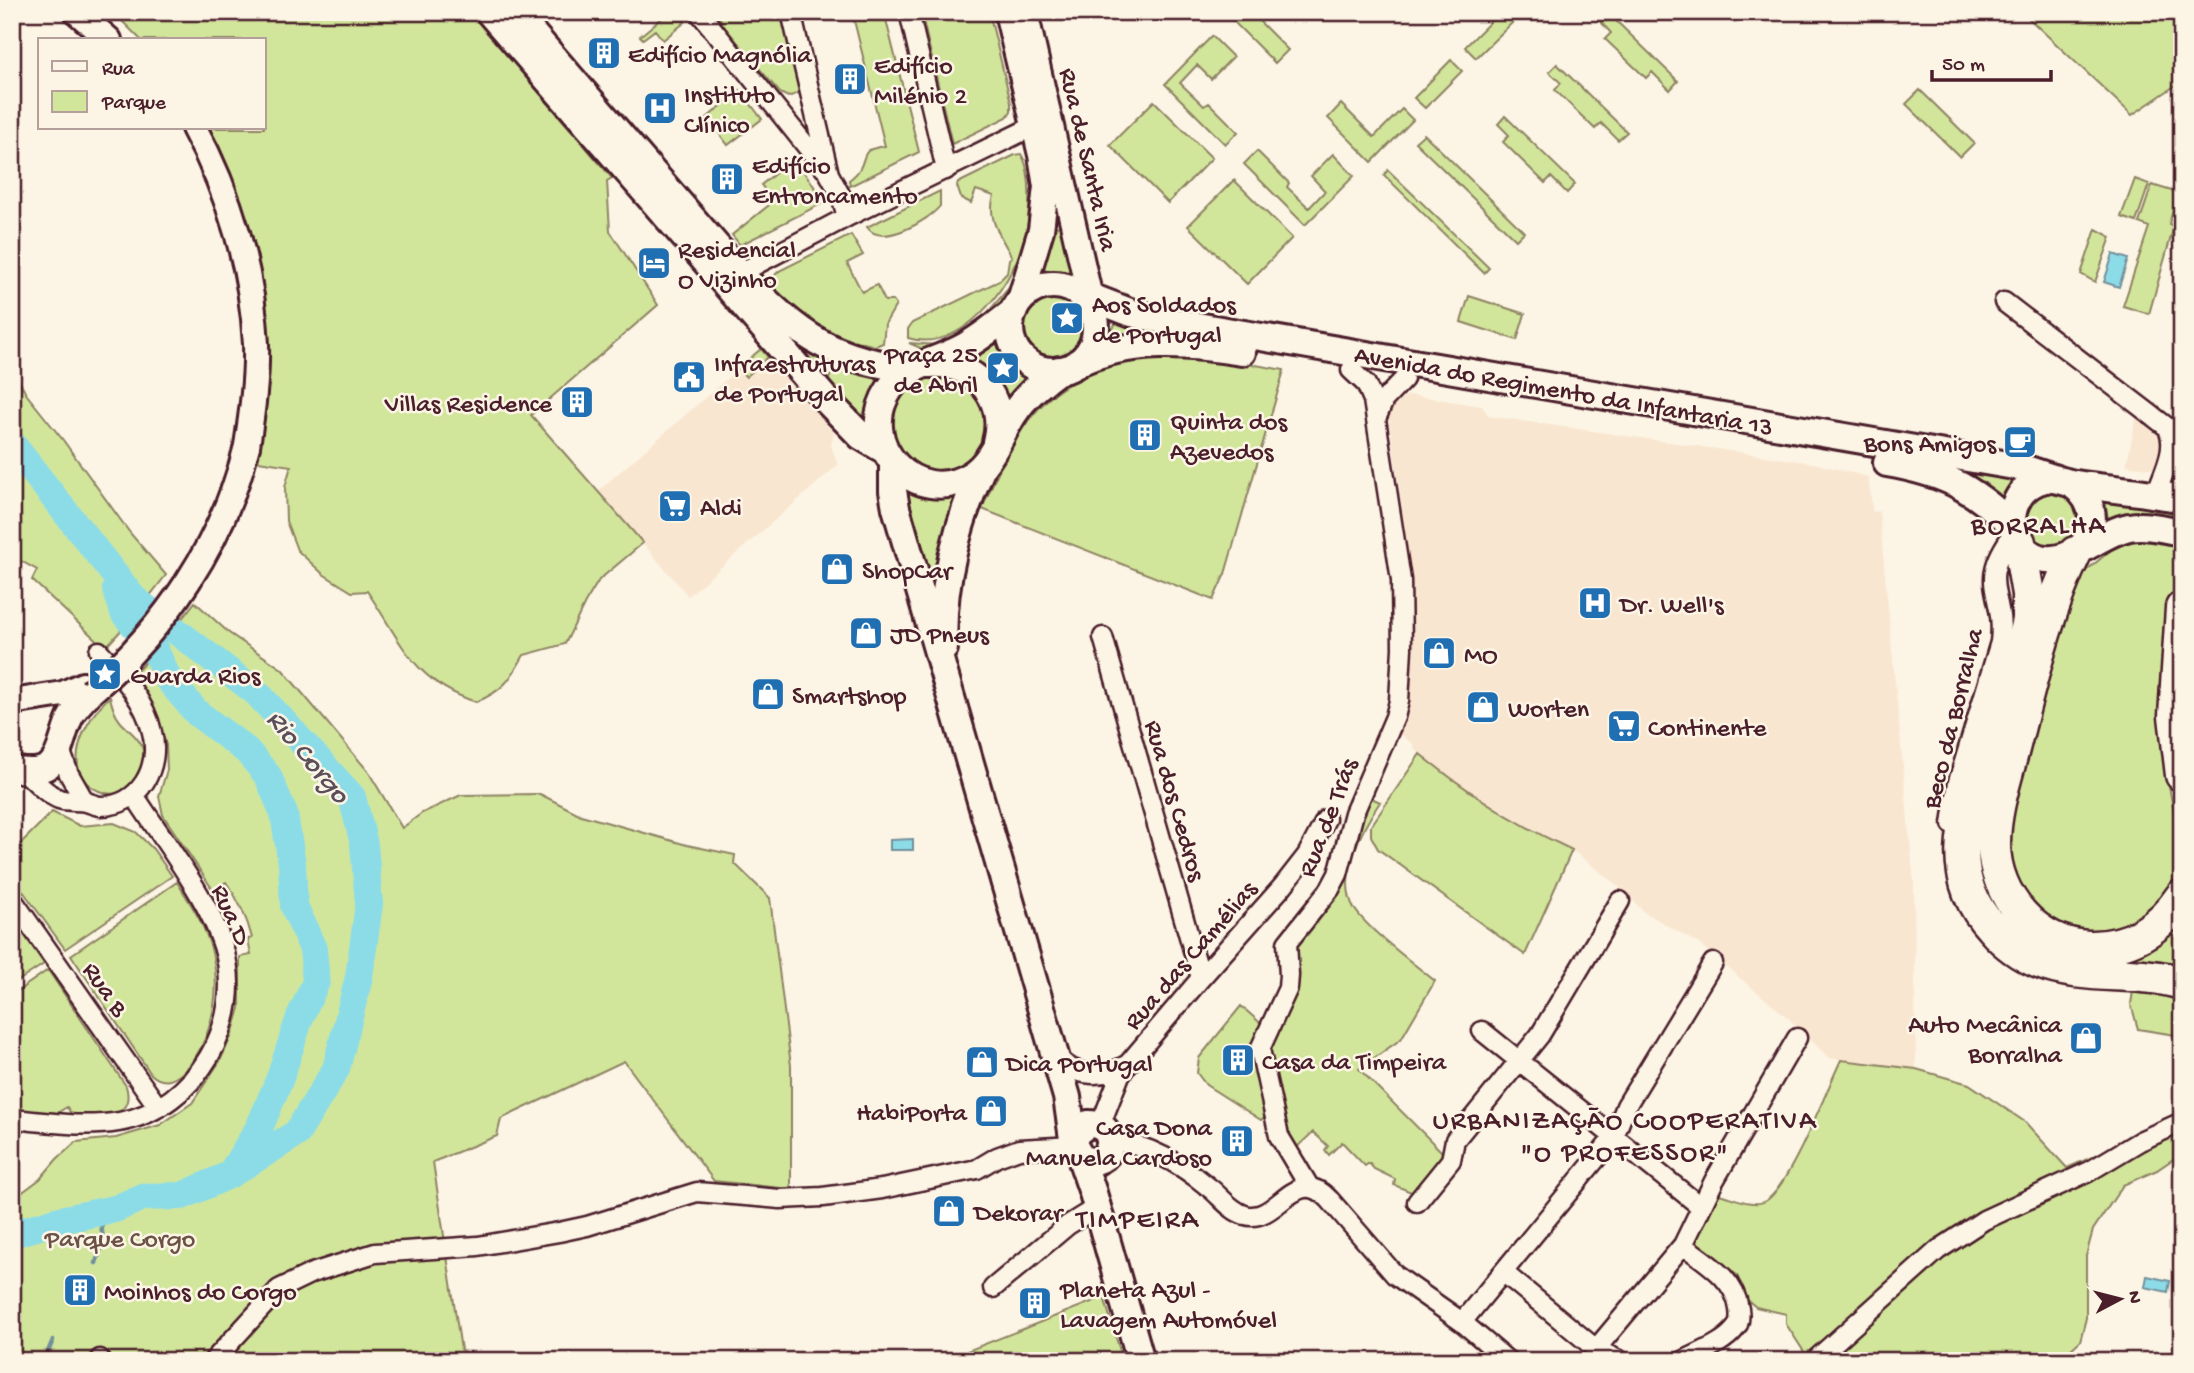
<svg xmlns="http://www.w3.org/2000/svg" width="2194" height="1373" font-family="'Gochi Hand',sans-serif">
<style>
.built{fill:#f9e6d0}
.green{fill:#d2e69b;stroke:#8e8263;stroke-width:2}
.water{fill:#8cdce8;stroke:#72909c;stroke-width:2}
.lines{fill:none;stroke-linecap:round;stroke-linejoin:round}
.stream{stroke:#72909c;stroke-width:4.5}
.river{stroke:#8cdce8;stroke-width:28}
.street-casing{stroke:#4a1f2b;stroke-width:23}
.secondary-casing{stroke:#4a1f2b;stroke-width:30}
.primary-casing{stroke:#4a1f2b;stroke-width:32}
.highway-casing{stroke:#4a1f2b;stroke-width:37}
.street{stroke:#fcf5e5;stroke-width:18}
.secondary{stroke:#fcf5e5;stroke-width:24}
.primary{stroke:#fcf5e5;stroke-width:26}
.highway{stroke:#fcf5e5;stroke-width:32}
.secondary-bridge-casing{stroke:#4a1f2b;stroke-width:30;stroke-linecap:butt}
.secondary-bridge{stroke:#fcf5e5;stroke-width:24}
.labels{text-anchor:middle;stroke-width:5;stroke-linejoin:round;paint-order:stroke}
.poi-label{font-size:26px;fill:#4a1f2b;stroke:#fcf5e5;text-anchor:start}
.street-label{font-size:26px;fill:#4a1f2b;stroke:#fcf5e5}
.park-label{font-size:26px;fill:#6c5147;stroke:#fcf5e5}
.neighbourhood-label{font-size:28px;letter-spacing:2px;fill:#4a1f2b;stroke:#fcf5e5}
.water-label{font-size:28px;font-style:italic;fill:#5a4e5a;stroke:#fcf5e5}
</style>
<rect width="100%" height="100%" fill="#fcf5e5"/>
<filter id="ink" filterUnits="userSpaceOnUse"><feTurbulence type="fractalNoise" baseFrequency=".0143" numOctaves="2"/><feDisplacementMap in="SourceGraphic" scale="14" xChannelSelector="R" yChannelSelector="G"/><feConvolveMatrix kernelMatrix="1 2 1 2 8 2 1 2 1" color-interpolation-filters="sRGB"/></filter>
<g filter="url(#ink)">
<path class="built" d="M761,349l73,84 -3,12 7,20 -150,131 -90,-105z
M1411,395l71,11 7,10 324,47 55,14 5,35 6,-1 35,372 2,186 -87,-11 -41,-40 -89,-74 -55,-32 -21,-22 -51,-40 -41,-19 -63,-39 -53,-42 -2,-6 -16,-12 5,-28 5,-164 -19,-126 5,-10 6,-5z
M2137,415l26,19 4,9 -11,26 -30,-4z"/>
<path class="green" d="M113,12h357l142,166 -5,3 3,50 48,74 -127,110 112,128 -44,37 -14,23 -20,41 -41,11c-14,25 -21,36 -48,47 -64,-21 -74,-60 -109,-111l-15,1 -29,-18 -26,-24 -11,-29 -1,-34 6,-21 -33,-5 3,-13 -5,-1c5,-22 12,-46 13,-69 3,-69 -11,-138 -37,-201 -7,-17 -13,-34 -23,-49h55v-88h-123z
M669,12h8l8,10 -22,18 -8,-10 -12,9 -3,-3z
M718,12h65l17,78 -1,3 -11,4 -8,-4 -58,-69z
M852,12h32l35,140 -69,34 -1,-6c17,-12 12,-23 19,-29 3,-3 13,-4 17,-5z
M921,12h68l22,91v8l-4,6 -55,27z
M1238,12h21l-4,5 33,33 -13,13 -44,-44z
M1500,12h5l9,9 -38,37 -11,-11z
M2022,12h160v69l-50,34z
M1608,13l70,68 -8,9 -18,-18 -6,6 -41,-39 6,-6 -11,-12z
M1212,36l21,21 -22,22 -14,-14 -17,18 24,23 5,-3 29,29 -13,12 -60,-60z
M1451,60l11,11 -37,37 -11,-10z
M1557,64l70,68 -9,8 -17,-17 -6,6 -40,-39 6,-7 -12,-11z
M740,90l22,29 -34,26 -21,-27z
M1920,90l54,53 -14,14 -54,-53z
M1154,101l58,57 -44,45 -58,-58z
M1341,104l33,33 28,-28 11,11 -41,42 -44,-44z
M1505,116l70,68 -8,9 -16,-16 -6,6 -42,-41 6,-7 -11,-11z
M1424,134l100,98 -8,8 -101,-98z
M1257,151l32,32 -2,4 22,21 16,-17 -14,-15 22,-22 21,22 -49,49 -61,-61z
M1021,154c6,9 7,21 8,31 1,20 0,40 -6,59 -14,45 -62,110 -115,94v-9l4,-6 87,-42 8,-8 2,-14 3,-2c-10,-19 -26,-38 -18,-61l-18,-6 -5,13 -10,-5 -4,-12 1,-3 57,-28z
M794,158l31,44 -85,43 -8,-10 42,-34 -13,-16z
M1388,170l101,98 -5,5 -100,-98z
M2135,179l14,5 -13,38 -15,-5z
M1234,180l58,58 -45,46 -59,-58z
M2152,185l26,8 -9,31 5,2 -25,88 -26,-8 26,-79 -10,-4z
M940,191v15c-12,15 -59,42 -73,21z
M1066,226l8,52 -15,-3 -21,2 13,-50z
M2096,229l15,8 -16,45 -14,-8z
M851,235l12,20 -16,8 15,29 15,-7 8,16h8l3,4 -11,19 -2,19 -8,3 -41,-11 -56,-39 -7,-8 2,-11 6,-6z
M1022,261c-7,31 -31,61 -60,77 -10,6 -25,8 -37,12l-16,-7 29,2 40,-21 29,-34z
M1469,296l56,18 -8,26 -56,-18z
M1025 328a28 28 0 1 1 56 0a28 28 0 1 1-56 0Z
M1117,320l56,11 -66,10z
M1002,337c5,18 12,30 29,39l-12,10 -10,15 -20,-31 -18,-11 18,-10z
M795,340l33,19 -9,20 -29,-33z
M761,349l7,8 -22,20 -8,-9z
M1153,355h45l86,15 -59,204 -12,26 -231,-91c17,-42 41,-94 79,-120 27,-19 61,-26 92,-34z
M836,362l48,15 -16,49 -42,-40z
M12,369l15,26 36,45 67,93 36,42 -32,41 -29,32 -73,-68 5,-10 -25,-14z
M891 423a47 47 0 1 1 94 0a47 47 0 1 1-94 0Z
M1959,467l62,10 -19,24 -45,-30z
M902,488l11,4 49,1 -27,90 -8,-4z
M2055,492c11,3 16,6 21,15 18,36 -39,57 -50,21 -6,-21 11,-34 29,-36z
M2105,501l77,5v16l-60,-7 -14,4z
M2139,540l43,7 -17,88 -4,42 8,109 11,58 -2,25 -4,11 -14,22 -34,26 -47,6 -56,-28 -22,-79 75,-248 40,-33z
M195,602l34,31 53,36 86,102 34,57 20,-15 39,-18 79,-1 41,21 106,30 48,10 -1,8 36,35 21,168v123l-77,-8 -90,-120 -123,58 -4,17 -64,26 28,188 18,11h-467v-161l28,-21 17,-20 19,-17 40,-4 44,-13 32,-22 28,-42 12,-26 8,-27v-51l11,-2 -3,-16 4,-1c-5,-20 -14,-39 -26,-56l-13,8 -50,-75 -4,-19 8,-26 -1,-25 -10,-29 -25,-39 28,-29z
M110,697c2,9 4,17 10,24 10,12 22,17 24,34 1,11 -3,23 -11,29 -11,9 -20,13 -34,7 -42,-18 -14,-74 11,-94z
M1420,754c48,39 95,70 152,96l-47,105 -147,-106 -7,-13v-10z
M1365,795l15,7c-17,25 -44,75 -26,106 13,21 60,56 81,73l-34,58 -42,30 87,87 -30,38 -22,-9 1,-6 -21,-10 -5,-6 -4,3 -23,-24 -13,13 -4,-5 3,-4 -15,-14 -21,20 -31,-105 32,-61 -3,-44 33,-41z
M52,812l28,14 34,-3 22,9 17,17 19,27 -107,73 -53,-73v-24z
M177,882c18,28 35,54 38,88 2,18 0,36 -5,54 -5,21 -32,75 -59,50l-80,-119z
M12,917l32,47 -32,21z
M2182,920v45l-56,-6 37,-22z
M48,970l78,116c4,13 1,23 -12,29l-41,2 -6,-10 -10,6 -45,-3v-115z
M2134,985l48,7v44l-44,-7 -7,-25z
M1241,1006l24,21 -5,17 -9,11 10,9 9,48 -9,8 -55,-35 -9,-12 2,-15z
M1841,1060l75,9 53,15 56,38 42,46 57,-25 58,-30v40l-25,17 -34,15 -30,45 -7,26v62l-6,23 -22,20h-248l-24,-37v-10l-30,-7 -11,-9 -8,-23 -40,-25 -5,-5 1,-7 26,-44c13,3 36,15 48,6 23,-16 60,-111 74,-140z
M1104,1297l19,64h-159l-2,-8z"/>
<path class="water" d="M2113,254l15,5 -9,28 -15,-5z
M913,839v11h-23v-10z
M2147,1276l23,5 -2,11 -23,-5z"/>
<g class="lines">
<path class="stream" d="M96,1263l7,-21 -3,-30
M44,1361l9,-21"/>
<path class="river" d="M12,444l121,154 124,95 95,104 12,47 5,60 -10,73 -23,92 -39,64 -68,42 -47,21 -39,1 -28,12 -55,11 -48,14
M116,589l8,24 31,37 13,29 29,34 50,38 21,25 16,38 8,50 2,42 19,43 3,33 -16,35 -20,61 -20,48 -27,44"/>
<g class="street-casing">
<path id="street" d="M699,12l125,156
M791,12l38,162 12,22 6,21
M909,12l37,158
M740,273l107,-56 187,-91
M2004,302l163,125c12,20 -5,48 -11,67
M1376,419l8,-19 20,-21
M1103,637l98,341
M61,752l8,22 16,28
M25,772c10,9 21,22 34,27 9,3 18,1 27,3 5,1 9,4 15,4 39,0 60,-39 51,-74 -7,-32 -31,-57 -53,-81
M1952,824l6,-42 42,-140c6,-51 -25,-57 14,-109
M12,899l146,208
M1482,1031l218,175
M1056,1055c18,24 49,23 72,9
M12,1119c35,3 72,9 107,3 77,-14 128,-101 104,-176 -16,-50 -60,-106 -89,-151
M1100,1126l20,-51 8,-11 73,-86 81,-91 25,-32 19,-36
M1110,1141c38,2 72,24 101,48 10,8 20,22 34,26 32,10 50,-53 85,-15l65,75 67,47 46,39
M1310,1188l-31,-52 -19,-87 28,-61 1,-13 -2,-32 43,-54 8,-15 16,-61 41,-96 4,-16 3,-53 -1,-68 -28,-180 -7,-16 -15,-14
M1417,1202l34,-42 4,-20 85,-105 80,-134
M1683,1245c22,17 52,33 56,64 1,7 1,15 -4,20 -12,15 -35,23 -52,32
M1503,1272l93,77 25,12
M993,1288l75,-63 29,-18
M1462,1322l152,-185 12,-31 87,-143
M1596,1349l87,-104 31,-64 83,-143
M99,1361l1,-2
M213,1361l66,-72 33,-16 63,-20 103,-7 81,-14 28,-6 110,-34 83,7 43,-2 59,-8 95,-20 20,-12 22,-8 55,-3
M1814,1361l124,-111 46,-30 106,-49 50,-30 42,-19"/>
</g>
<g class="secondary-casing">
<path id="secondary" d="M77,12l32,28
M1007,12l34,143 5,32 -5,43 -21,70
M1025,12l70,308
M194,128c36,66 58,141 62,216 1,34 -4,69 -9,102
M12,702l51,-8 20,-9
M12,769c50,10 44,-18 58,-51 5,-10 13,-18 21,-26"/>
</g>
<g class="primary-casing">
<path id="primary" d="M489,12l339,390 33,34 22,13
M514,12l229,265c51,56 94,87 172,91
M1010 328a43 43 0 1 1 86 0a43 43 0 1 1-86 0Z
M1075,291l57,22 36,8 852,146 36,12
M1014,311c-17,13 -33,27 -52,37 -24,13 -58,18 -73,42 -35,53 27,120 82,85 21,-13 29,-40 42,-60 12,-19 28,-32 46,-45
M1079,362c52,-23 109,-19 163,-10
M930,364c44,-3 78,34 66,78
M1887,463c57,10 83,23 125,62
M893,464v27l3,17 171,589 7,49 7,12 12,35 48,168
M2072,484c23,17 26,41 9,64
M2182,499c-36,-7 -71,-10 -106,-15 -11,-1 -20,-7 -31,-5 -23,5 -36,27 -32,49 2,14 14,26 27,30 29,8 59,-25 89,-31 18,-3 35,2 53,5
M944,648c-4,-61 14,-127 39,-183
M1074,1139l3,-7 11,-8c35,-1 25,50 -7,34"/>
</g>
<g class="highway-casing">
<path id="highway" d="M2019,542l9,52v26c-9,45 -29,93 -44,137 -19,60 -41,118 8,171 13,15 29,27 47,34 45,18 96,7 143,21
M2075,553c-29,60 -44,127 -61,192 -8,32 -20,65 -20,99 0,52 42,101 95,103 40,1 71,-18 93,-51
M2182,608l-7,108 7,59"/>
</g>
<use href="#street" class="street"/>
<use href="#secondary" class="secondary"/>
<use href="#primary" class="primary"/>
<use href="#highway" class="highway"/>
<g class="secondary-bridge-casing">
<path id="secondary-bridge" d="M91,692c75,-65 132,-149 156,-246"/>
</g>
<use href="#secondary-bridge" class="secondary-bridge"/>
</g>
</g>
<defs>
<g id="building-square" transform="scale(1.75)"><rect x="-9" y="-9" width="18" height="18" rx="4" fill="#1f6fb2" stroke="#fcf5e5"/><path d="M-4-6H4V6H1V3H-1V6H-4ZM-2.5-4.3h1.7v1.8h-1.7ZM.8-4.3h1.7v1.8H.8ZM-2.5-1h1.7V.8h-1.7ZM.8-1h1.7V.8H.8Z" fill="#fff"/></g>
<g id="hospital-square" transform="scale(1.75)"><rect x="-9" y="-9" width="18" height="18" rx="4" fill="#1f6fb2" stroke="#fcf5e5"/><path d="M-5-5h3v3.5h4V-5h3V5h-3V1.5h-4V5h-3Z" fill="#fff"/></g>
<g id="hotel-square" transform="scale(1.75)"><rect x="-9" y="-9" width="18" height="18" rx="4" fill="#1f6fb2" stroke="#fcf5e5"/><path d="M-6-4.5h1.5V1H6V5H4.5V3h-9V5H-6ZM-4 0a1.8 1.8 0 1 1 3.6 0ZM.5 0V-2.5h3Q6-2.5 6 0Z" fill="#fff"/></g>
<g id="sight-square" transform="scale(1.75)"><rect x="-9" y="-9" width="18" height="18" rx="4" fill="#1f6fb2" stroke="#fcf5e5"/><path d="M0-6L1.8-2.2L6-1.7L2.9 1.2L3.7 5.4L0 3.3L-3.7 5.4L-2.9 1.2L-6-1.7L-1.8-2.2Z" fill="#fff"/></g>
<g id="civic-square" transform="scale(1.75)"><rect x="-9" y="-9" width="18" height="18" rx="4" fill="#1f6fb2" stroke="#fcf5e5"/><path d="M-.6-6.5H3V-4.5H.6V-3L4-1V1h2V6H-6V1h2V-1L-.6-3ZM-1.2 2.5V6h2.4V2.5Z" fill="#fff"/></g>
<g id="cafe-square" transform="scale(1.75)"><rect x="-9" y="-9" width="18" height="18" rx="4" fill="#1f6fb2" stroke="#fcf5e5"/><path d="M-5.5-4.5H6V0H3Q3 3.5 0 3.5H-2.5Q-5.5 3.5-5.5 0ZM3-3.2v2h1.7v-2ZM-6 4.5H4V6H-6Z" fill="#fff"/></g>
<g id="supermarket-square" transform="scale(1.75)"><rect x="-9" y="-9" width="18" height="18" rx="4" fill="#1f6fb2" stroke="#fcf5e5"/><path d="M-6-5.5h2.5l.6 2H6L4.5 2H-2.5L-4.4-4H-6ZM-1.5 3.2a1.3 1.3 0 1 0 .1 0ZM3 3.2a1.3 1.3 0 1 0 .1 0Z" fill="#fff"/></g>
<g id="shop-square" transform="scale(1.75)"><rect x="-9" y="-9" width="18" height="18" rx="4" fill="#1f6fb2" stroke="#fcf5e5"/><path d="M-5-2.5h2.3a2.7 3.5 0 0 1 5.4 0H5L5.5 6h-11ZM-1.5-2.5h3a1.5 2.3 0 0 0-3 0Z" fill="#fff"/></g>
</defs>
<g fill-rule="evenodd">
<use href="#building-square" x="604" y="53"/>
<use href="#building-square" x="850" y="79"/>
<use href="#hospital-square" x="660" y="108"/>
<use href="#building-square" x="727" y="179"/>
<use href="#hotel-square" x="654" y="263"/>
<use href="#sight-square" x="1067" y="318"/>
<use href="#sight-square" x="1003" y="368"/>
<use href="#civic-square" x="689" y="377"/>
<use href="#building-square" x="577" y="402"/>
<use href="#building-square" x="1145" y="435"/>
<use href="#cafe-square" x="2020" y="442"/>
<use href="#supermarket-square" x="675" y="506"/>
<use href="#shop-square" x="837" y="569"/>
<use href="#hospital-square" x="1595" y="603"/>
<use href="#shop-square" x="866" y="633"/>
<use href="#shop-square" x="1439" y="653"/>
<use href="#sight-square" x="105" y="674"/>
<use href="#shop-square" x="768" y="694"/>
<use href="#shop-square" x="1483" y="707"/>
<use href="#supermarket-square" x="1624" y="726"/>
<use href="#shop-square" x="2086" y="1038"/>
<use href="#building-square" x="1238" y="1060"/>
<use href="#shop-square" x="982" y="1062"/>
<use href="#shop-square" x="991" y="1111"/>
<use href="#building-square" x="1237" y="1141"/>
<use href="#shop-square" x="949" y="1211"/>
<use href="#building-square" x="80" y="1290"/>
<use href="#building-square" x="1035" y="1303"/>
</g>
<g class="labels">
<g class="poi-label">
<text x="628" y="62">Edifício Magnólia</text>
<text x="874" y="73">Edifício<tspan x="874" dy="30">Milénio 2</tspan></text>
<text x="684" y="102">Instituto<tspan x="684" dy="30">Clínico</tspan></text>
<text x="752" y="173">Edifício<tspan x="752" dy="30">Entroncamento</tspan></text>
<text x="678" y="257">Residencial<tspan x="678" dy="30">O Vizinho</tspan></text>
<text x="1092" y="312">Aos Soldados<tspan x="1092" dy="30">de Portugal</tspan></text>
<text x="978" y="362" text-anchor="end">Praça 25<tspan x="978" dy="30">de Abril</tspan></text>
<text x="714" y="371">Infraestruturas<tspan x="714" dy="30">de Portugal</tspan></text>
<text x="552" y="411" text-anchor="end">Villas Residence</text>
<text x="1170" y="429">Quinta dos<tspan x="1170" dy="30">Azevedos</tspan></text>
<text x="1996" y="451" text-anchor="end">Bons Amigos</text>
<text x="700" y="515">Aldi</text>
<text x="862" y="578">ShopCar</text>
<text x="1620" y="612">Dr. Well's</text>
<text x="890" y="642">JD Pneus</text>
<text x="1464" y="662">MO</text>
<text x="130" y="683">Guarda Rios</text>
<text x="792" y="703">Smartshop</text>
<text x="1508" y="716">Worten</text>
<text x="1648" y="735">Continente</text>
<text x="2062" y="1032" text-anchor="end">Auto Mecânica<tspan x="2062" dy="30">Borralha</tspan></text>
<text x="1262" y="1069">Casa da Timpeira</text>
<text x="1006" y="1071">Dica Portugal</text>
<text x="967" y="1120" text-anchor="end">HabiPorta</text>
<text x="1212" y="1135" text-anchor="end">Casa Dona<tspan x="1212" dy="30">Manuela Cardoso</tspan></text>
<text x="974" y="1220">Dekorar</text>
<text x="1060" y="1297">Planeta Azul -<tspan x="1060" dy="30">Lavagem Automóvel</tspan></text>
<text x="104" y="1299">Moinhos do Corgo</text>
</g>
<g class="street-label">
<text transform="translate(1090 159) rotate(77)" y="9">Rua de Santa Iria</text>
<text transform="translate(1564 389) rotate(10)" y="9">Avenida do Regimento da Infantaria 13</text>
<text transform="translate(1951 718) rotate(-76)" y="9">Beco da Borralha</text>
<text transform="translate(1177 800) rotate(74)" y="9">Rua dos Cedros</text>
<text transform="translate(1326 817) rotate(-69)" y="9">Rua de Trás</text>
<text transform="translate(233 914) rotate(66)" y="9">Rua D</text>
<text transform="translate(1189 954) rotate(-49)" y="9">Rua das Camélias</text>
<text transform="translate(107 988) rotate(55)" y="9">Rua B</text>
</g>
<g class="park-label">
<text x="120" y="1246">Parque Corgo</text>
</g>
<g class="neighbourhood-label">
<text x="2039" y="533">BORRALHA</text>
<text x="1625" y="1128">URBANIZAÇÃO COOPERATIVA<tspan x="1625" dy="32">"O PROFESSOR"</tspan></text>
<text x="1138" y="1227">TIMPEIRA</text>
</g>
<g class="water-label">
<text transform="translate(310 755) rotate(50)" y="10">Rio Corgo</text>
</g>
</g>
<rect width="2194" height="1373" fill="none" stroke="#fcf5e5" stroke-width="42"/>
<rect x="21" y="21" width="2152" height="1331" fill="none" stroke="#4a1f2b" stroke-width="2.5" filter="url(#ink)"/>
<rect x="38" y="38" width="228" height="91" fill="#fcf5e5" stroke="#b59f9b" stroke-width="2"/>
<rect x="52" y="61" width="35" height="10" fill="#fcf5e5" stroke="#b59f9b" stroke-width="2"/>
<text x="102" y="74" font-size="21" fill="#4a1f2b">Rua</text>
<rect x="52" y="91" width="35" height="21" fill="#d2e69b" stroke="#b59f9b" stroke-width="2"/>
<text x="102" y="108" font-size="21" fill="#4a1f2b">Parque</text>
<g transform="translate(2120 1299) rotate(83)" stroke="#fcf5e5" stroke-width="5" paint-order="stroke">
<path d="M0-5L12 26L0 18L-12 26Z" fill="#4a1f2b"/>
<text y="-10" font-size="19" font-weight="bold" text-anchor="middle" fill="#4a1f2b">N</text>
</g>
<path d="M1932 70v10h119v-10" fill="none" stroke="#4a1f2b" stroke-width="3.5"/>
<text x="1942" y="70" font-size="21" fill="#4a1f2b" stroke="#fcf5e5" stroke-width="5" paint-order="stroke">50 m</text>
</svg>
